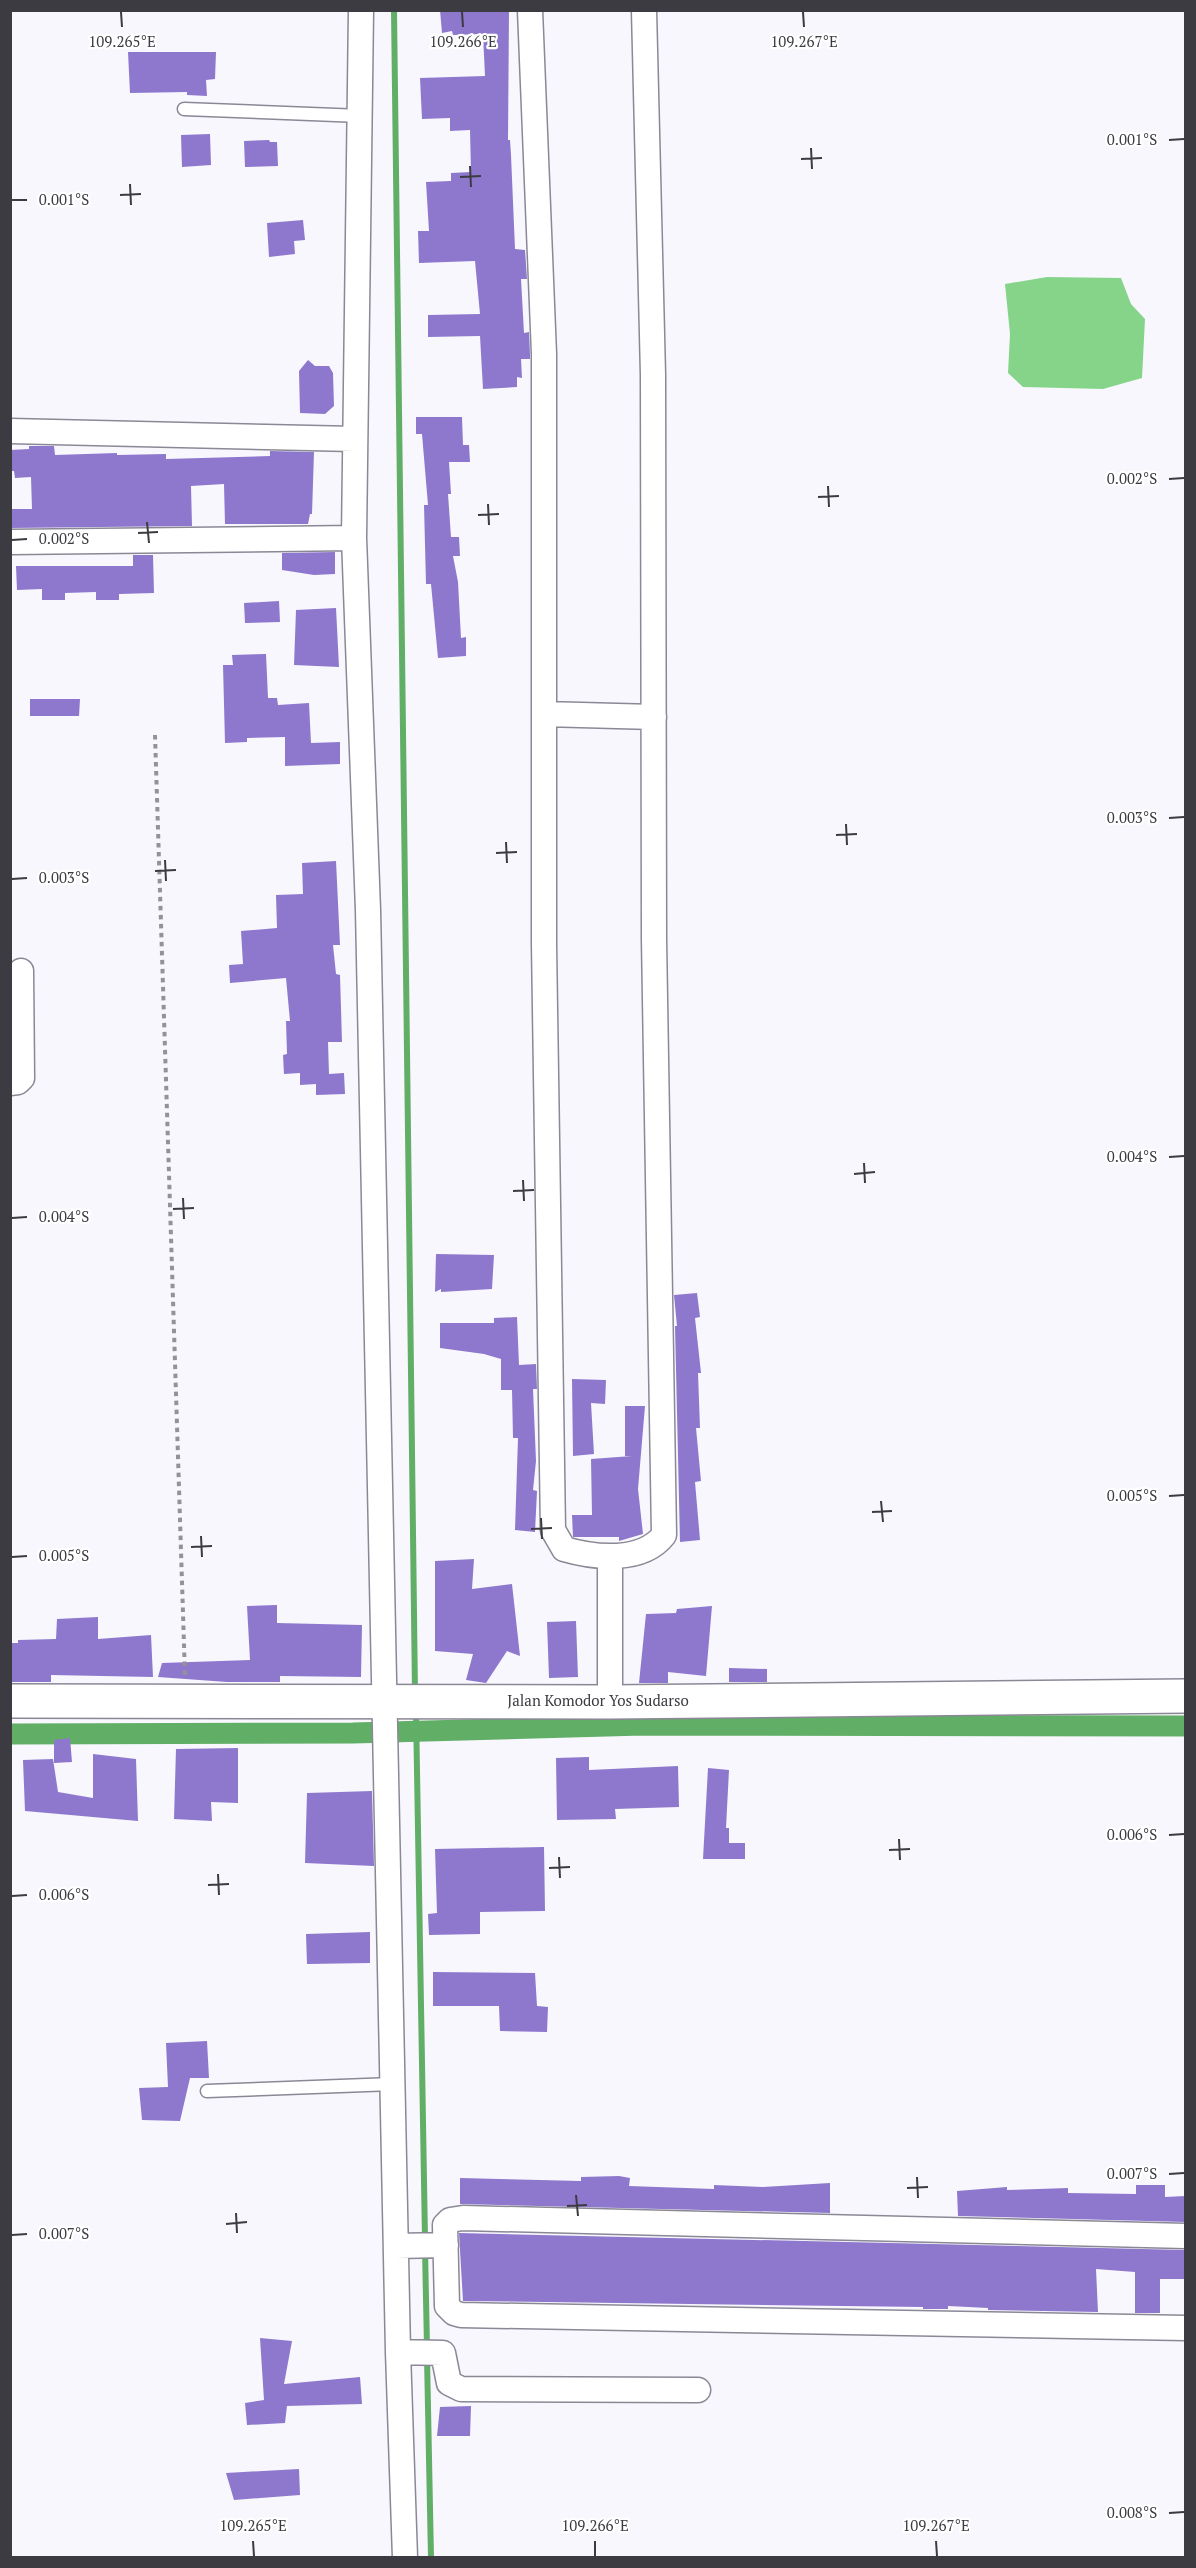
<svg xmlns="http://www.w3.org/2000/svg" width="1196" height="2568" viewBox="0 0 1196 2568" font-family="'PT Serif',serif">
<style>
.forest{fill:#86d48a}
.lines{fill:none;stroke-linecap:round;stroke-linejoin:round}
.stream{stroke:#61ae67;stroke-width:6}
.canal{stroke:#61ae67;stroke-width:21}
.building{fill:#8d78ce}
.lane-casing{stroke:#8a8895;stroke-width:15}
.street-casing{stroke:#8a8895;stroke-width:27}
.secondary-casing{stroke:#8a8895;stroke-width:36}
.path{stroke:#939298;stroke-width:4;stroke-dasharray:4.5 4.5;stroke-linecap:butt}
.lane{stroke:#fff;stroke-width:12}
.street{stroke:#fff;stroke-width:24}
.secondary{stroke:#fff;stroke-width:33}
.ticks{fill:none;stroke:#3c3b41;stroke-width:2}
.labels{text-anchor:middle;stroke-width:4.5;stroke-linejoin:round;paint-order:stroke}
.street-label{font-size:15px;fill:#3c3b41;stroke:#fff}
.ticks-label{font-size:15px;text-anchor:middle;fill:#3c3b41;stroke:#fff;stroke-width:4.5;stroke-linejoin:round;paint-order:stroke}
</style>
<rect width="100%" height="100%" fill="#f8f7fd"/>
<path class="forest" d="M1047 277 1121 278 1131 304 1145 319 1142 378 1103 389 1023 387 1008 373 1010 334 1005 284Z"/>
<g class="lines">
<path class="stream" d="M394 10 415 1693
M416 1712 425 2239
M425 2249 427 2347
M427 2357 431 2558"/>
<path class="canal" d="M10 1734 353 1733 643 1725 1186 1726"/>
</g>
<path class="building" d="M440 10H509L508 140H510L511 155 515 249 525 250 527 279H521L524 333 529 332 530 354V359H521L522 378 517 377V387L483 389 480 336 428 337V315L480 314 475 261 419 263 418 231H429L426 182 451 181V173L471 172 470 130 450 131V118L422 119 420 78 485 76 483 34 453 35 452 31 442 33Z
M128 52H216L215 79 206 80 207 96 187 95V92L130 93Z
M210 134 211 165 182 167 181 135Z
M269 140 270 142H277L278 166 245 167 244 141Z
M303 220 305 240 294 241 295 254 269 257 267 223Z
M308 360 315 366H329L333 373 334 406 325 414 300 413 299 371Z
M416 417H462L463 445H469L470 462H449L451 494H448L451 537H459L460 556H453L458 582 461 638 466 637V656L438 658 431 584H426L424 505H428L422 434H416Z
M29 446H54L55 455 117 453V455L166 454V459L270 456V451L314 452 312 514H310L308 524H225L224 484 191 486 192 526 10 528V509H32L31 477 15 478 14 471H10V450L29 449Z
M335 552V574L314 575 282 570V553Z
M133 555H153L154 593 119 594V600H96V592L65 593V600H42V589L17 590 16 566H133Z
M279 601 280 622 245 623 244 603Z
M336 608 339 667 294 665 296 610Z
M266 654 268 698H277L278 705 309 703 311 743 340 742V764L285 766V737L247 738V742L225 743 223 665H233L232 655Z
M30 699H80L79 716H30Z
M336 861 340 945H333L336 974 340 975 342 1042H328L329 1074 344 1073 345 1094 316 1095V1084L300 1085V1073L284 1074 283 1055 287 1054 286 1021H290L286 978 230 983 229 965 243 964 241 931 277 928 276 895 303 894 302 863Z
M436 1254 494 1255 492 1289 441 1292V1289L435 1292Z
M697 1293 700 1317 695 1318 701 1373H698L700 1428H696L701 1481 695 1482 700 1540 680 1542 675 1326H677L674 1295Z
M517 1317 519 1365 536 1364 537 1389H533L536 1461 533 1490 537 1491 535 1532 515 1530 518 1438H513L512 1390H501V1359L484 1354 440 1348V1323H494V1318Z
M572 1379 606 1380 605 1404 591 1403 594 1454 573 1456Z
M625 1406H645L638 1489 643 1534 619 1541V1537H573L572 1515H592L591 1459 632 1456H625Z
M474 1559 472 1589 512 1584 520 1656 507 1651 486 1683 466 1680 473 1654 435 1651V1561Z
M277 1605V1623L362 1625 361 1677 280 1676V1682H227L158 1677 162 1663 250 1660 247 1606Z
M712 1606 706 1676 668 1672V1683H639L646 1614 676 1613 677 1609Z
M98 1617V1639L151 1635 153 1677 51 1675V1682H10V1643H18V1640L56 1639 57 1619Z
M576 1621 578 1677 549 1678 547 1622Z
M729 1668 767 1669V1682H729Z
M70 1738 72 1762 54 1763V1740Z
M238 1748V1803L211 1802 212 1821 174 1819 176 1749Z
M93 1754 136 1759 138 1821 25 1811 23 1760 53 1759 58 1792 93 1798Z
M589 1757V1770L678 1766 679 1807 615 1809 616 1819 557 1820 556 1758Z
M708 1768 729 1770 726 1828H729V1843H745V1859H703Z
M372 1791 374 1866 305 1863 307 1793Z
M544 1847 545 1911 480 1912V1934L429 1935 428 1914 437 1913 435 1849Z
M370 1932V1963L307 1964 306 1934Z
M433 1972 535 1973 537 2006 548 2007 547 2032 500 2031 499 2006H433Z
M207 2041 209 2078H190L180 2121 142 2120 139 2088 168 2087 166 2043Z
M619 2176 630 2178 629 2186 714 2189V2185L763 2187 830 2183V2213L460 2204V2178L581 2181V2177Z
M1136 2185H1165V2197L1185 2196V2222L958 2216 957 2191 1007 2187V2190L1068 2188V2193L1136 2194Z
M459 2233 1185 2250V2279H1160V2313H1135V2272L1096 2269 1098 2312 988 2310V2308L948 2306V2309H923V2307L463 2301Z
M260 2338 292 2341 284 2384 360 2377 362 2404 287 2406 285 2423 247 2425 245 2403 264 2400Z
M471 2406 470 2436H437L440 2407Z
M299 2469 300 2495 234 2500 226 2473Z"/>
<g class="lines">
<g class="lane-casing">
<path id="lane" d="M184 109 361 116
M207 2091 393 2084"/>
</g>
<g class="street-casing">
<path id="street" d="M361 10 354 538 368 910 398 2352 405 2558
M530 10 544 354V944L553 1530 564 1549C595 1558 642 1563 664 1535L654 939 653 375 644 10
M10 431 354 439
M10 542 354 538
M544 714 654 717
M10 1083 18 1082 22 1078 21 971
M610 1557V1702
M1186 2236 463 2218 450 2220 445 2225 447 2306 454 2313 461 2315 1186 2328
M396 2246 446 2245
M398 2352 443 2353 449 2383 461 2389 698 2390"/>
</g>
<g class="secondary-casing">
<path id="secondary" d="M10 1701 610 1702 1186 1696"/>
</g>
<path class="path" d="M155 735 185 1676"/>
<use href="#lane" class="lane"/>
<use href="#street" class="street"/>
<use href="#secondary" class="secondary"/>
</g>
<path class="ticks" d="M121 12 122 27M462 12 463 27M803 12 804 27M1169 140 1184 139M811 148 812 169M801 159 822 158M470 166 471 187M460 177 481 176M130 184 131 205M120 195 141 194M12 200H27M1169 479 1184 478M828 486 829 507M818 497 839 496M488 504 489 525M478 515 499 514M147 522 149 543M138 533 158 532M12 540 27 539M1169 818 1184 817M846 824 847 845M836 835 857 834M506 842 507 863M496 853 517 852M165 860 166 881M155 871 176 870M12 879 27 878M1169 1157 1184 1156M864 1163 865 1183M854 1174 875 1172M523 1180 524 1201M513 1191 534 1190M183 1198 184 1219M173 1209 194 1208M12 1218 27 1217M1169 1496 1184 1495M881 1501 883 1522M872 1512 892 1511M541 1518 542 1539M531 1529 552 1528M201 1536 202 1557M191 1547 212 1546M12 1557 27 1556M1169 1835 1184 1834M899 1839 900 1860M889 1850 910 1849M559 1857 560 1878M549 1868 570 1867M218 1874 219 1895M208 1885 229 1884M12 1896 27 1895M1169 2174 1184 2173M917 2177 918 2198M907 2188 928 2187M576 2195 578 2216M567 2206 587 2205M236 2213 237 2233M226 2224 247 2222M12 2235 27 2234M1169 2513 1184 2512M253 2541 254 2556M595 2541V2556M936 2541 937 2556"/>
<g class="labels">
<g class="street-label">
<text x="598" y="1706">Jalan Komodor Yos Sudarso</text>
</g>
</g>
<g class="ticks-label">
<text x="122" y="47">109.265°E</text>
<text x="463" y="47">109.266°E</text>
<text x="804" y="47">109.267°E</text>
<text x="1132" y="145">0.001°S</text>
<text x="64" y="205">0.001°S</text>
<text x="1132" y="484">0.002°S</text>
<text x="64" y="544">0.002°S</text>
<text x="1132" y="823">0.003°S</text>
<text x="64" y="883">0.003°S</text>
<text x="1132" y="1162">0.004°S</text>
<text x="64" y="1222">0.004°S</text>
<text x="1132" y="1501">0.005°S</text>
<text x="64" y="1561">0.005°S</text>
<text x="1132" y="1840">0.006°S</text>
<text x="64" y="1900">0.006°S</text>
<text x="1132" y="2179">0.007°S</text>
<text x="64" y="2239">0.007°S</text>
<text x="1132" y="2518">0.008°S</text>
<text x="253" y="2531">109.265°E</text>
<text x="595" y="2531">109.266°E</text>
<text x="936" y="2531">109.267°E</text>
</g>
<rect width="1196" height="2568" fill="none" stroke="#3c3b41" stroke-width="24"/>
</svg>
